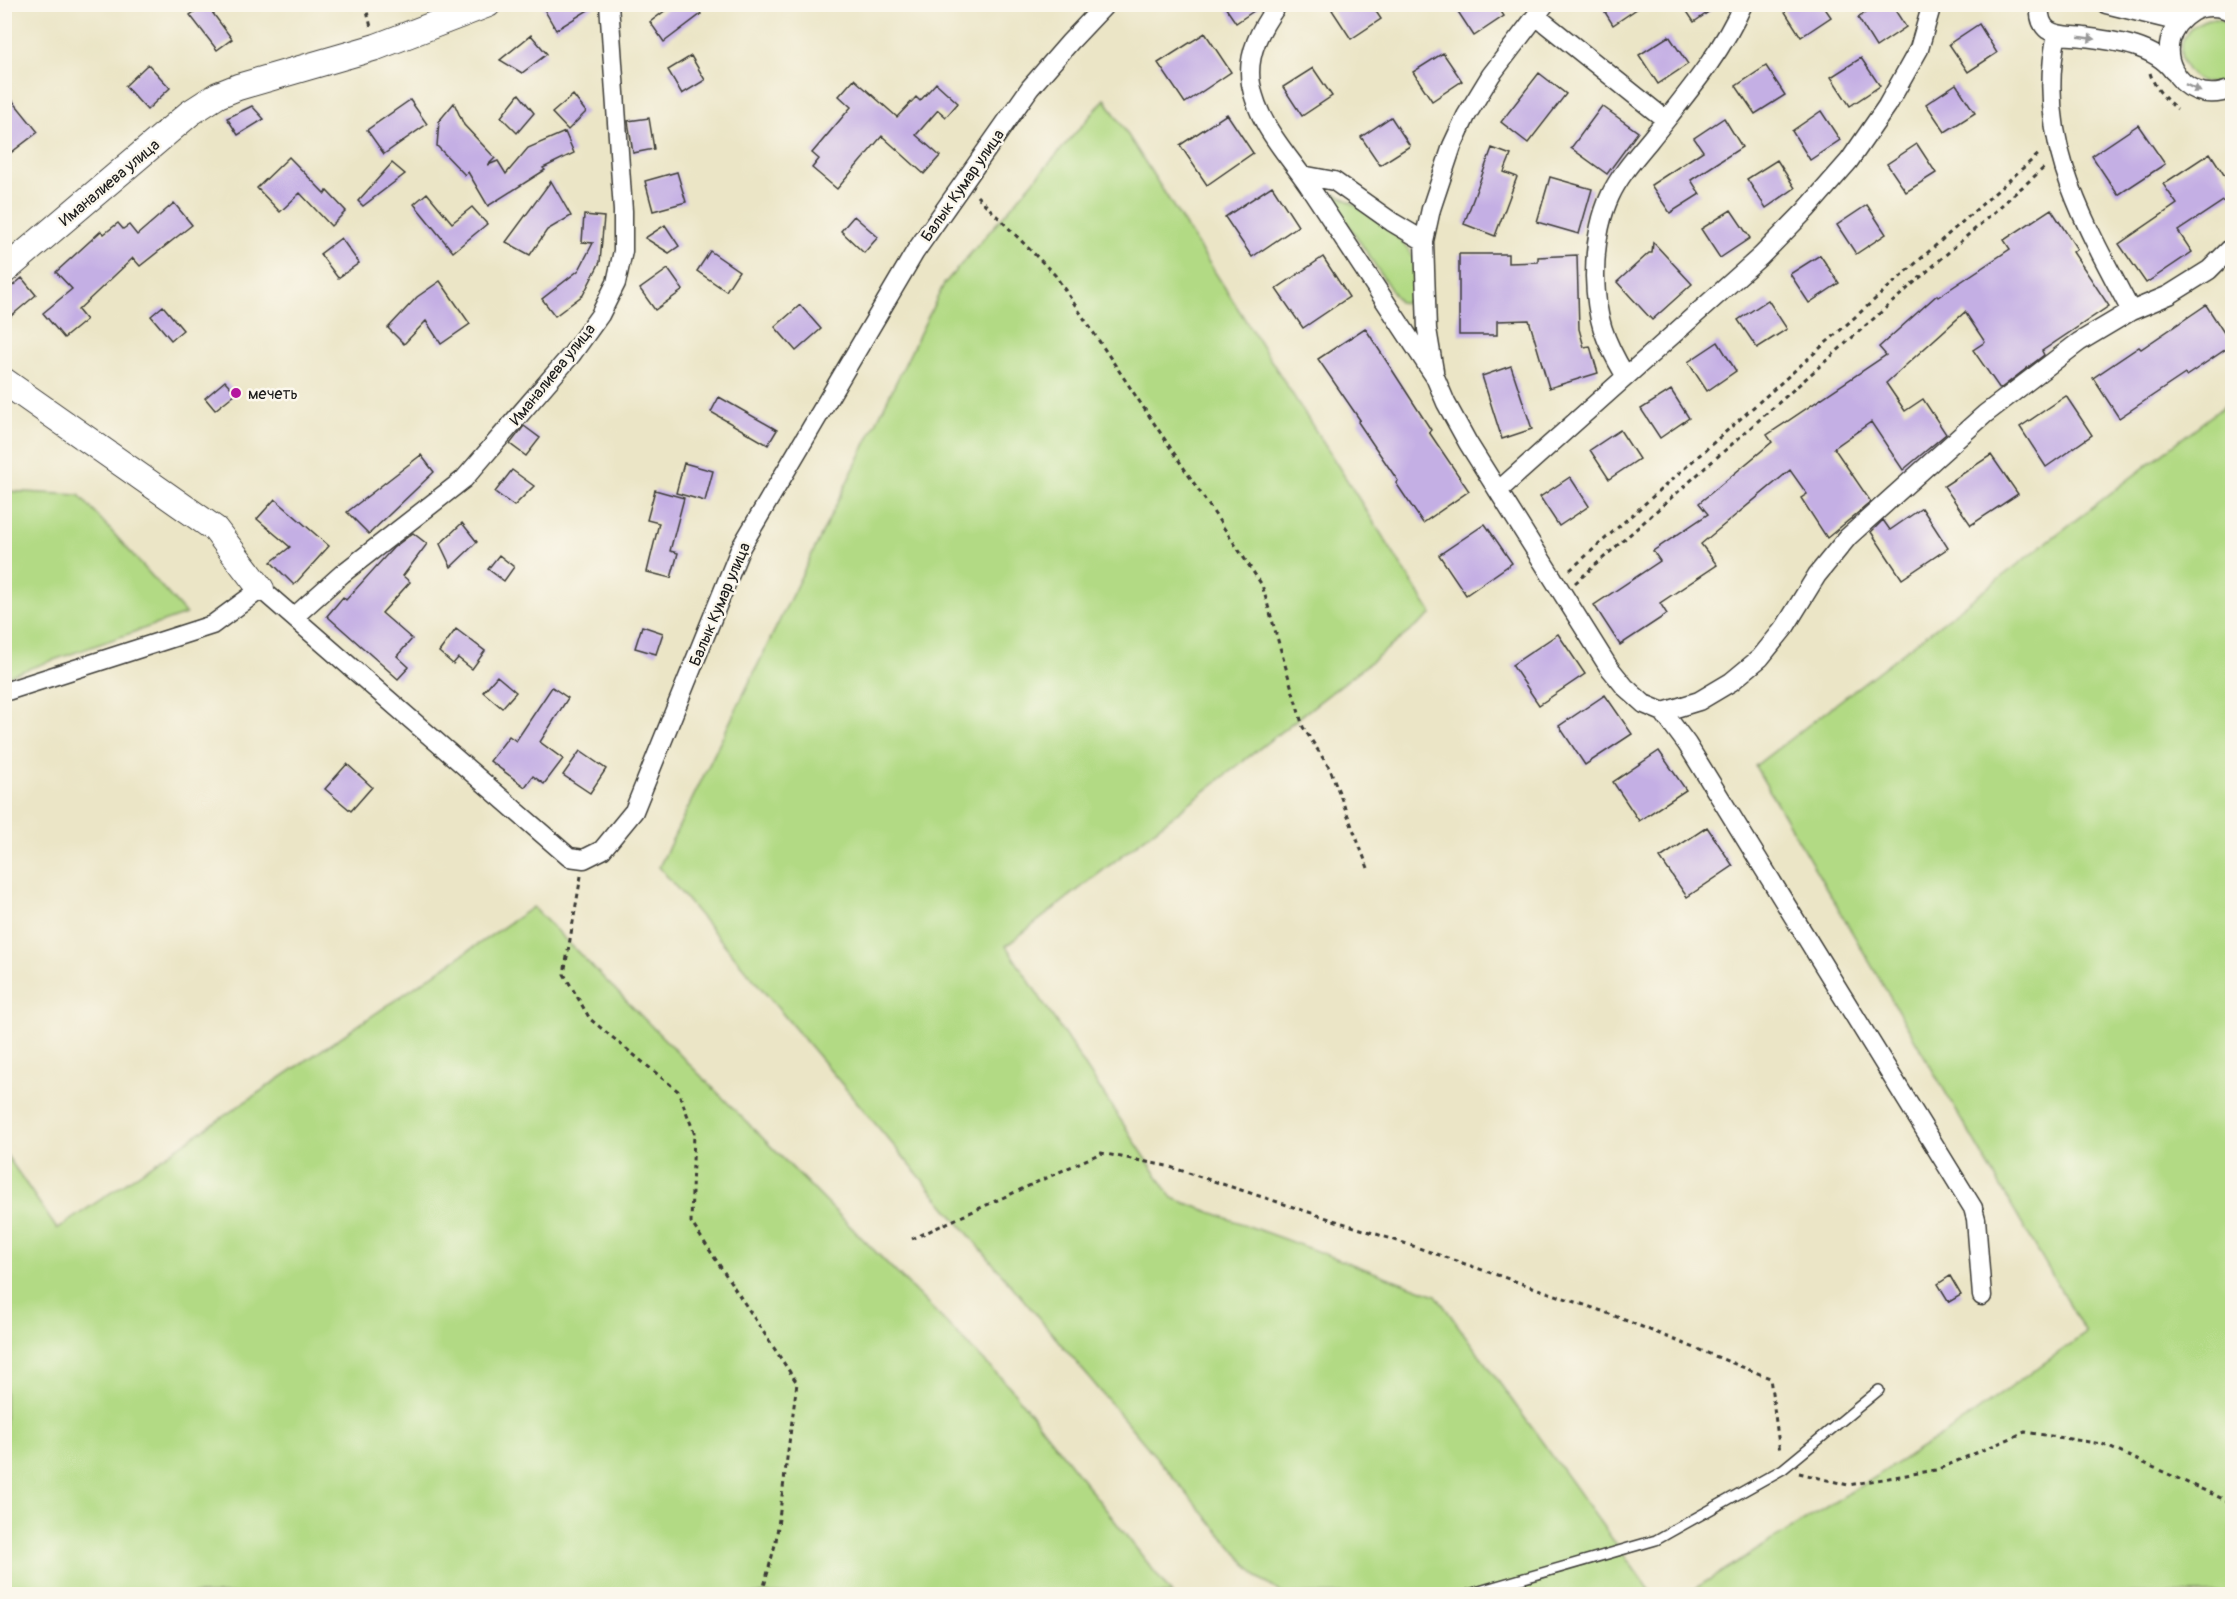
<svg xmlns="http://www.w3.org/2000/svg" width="2237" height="1599" viewBox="0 0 2237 1599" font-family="Pangolin,sans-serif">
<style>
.green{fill:#b2da84;stroke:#677b50;stroke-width:1.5}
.building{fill:#c4afe4}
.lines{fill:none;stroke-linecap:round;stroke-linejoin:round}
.lane-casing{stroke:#3b3a36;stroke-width:12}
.street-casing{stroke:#3b3a36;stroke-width:21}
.secondary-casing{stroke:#3b3a36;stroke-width:28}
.path{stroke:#3b3a36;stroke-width:3;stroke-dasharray:4.5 4.5;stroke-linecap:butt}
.lane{stroke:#fff;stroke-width:9}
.street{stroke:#fff;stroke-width:18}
.secondary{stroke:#fff;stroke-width:26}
.oneway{fill:#999}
.poi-dot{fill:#b5179e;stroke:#fbf7ec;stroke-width:2}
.labels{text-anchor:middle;stroke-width:5;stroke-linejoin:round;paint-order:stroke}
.street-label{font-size:16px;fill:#1c1c1c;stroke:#fbf7ec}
.poi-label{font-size:16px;fill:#1c1c1c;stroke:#fbf7ec;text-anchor:start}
</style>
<rect width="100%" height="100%" fill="#fbf7ec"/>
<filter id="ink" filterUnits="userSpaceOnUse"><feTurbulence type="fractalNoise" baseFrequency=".0167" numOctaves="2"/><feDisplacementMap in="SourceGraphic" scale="12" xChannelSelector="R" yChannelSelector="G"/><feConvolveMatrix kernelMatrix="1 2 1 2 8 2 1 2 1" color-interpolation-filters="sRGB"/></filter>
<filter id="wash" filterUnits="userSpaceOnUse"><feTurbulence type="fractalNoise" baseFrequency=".008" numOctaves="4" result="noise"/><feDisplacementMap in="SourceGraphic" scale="24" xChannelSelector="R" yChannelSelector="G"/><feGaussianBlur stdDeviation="1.35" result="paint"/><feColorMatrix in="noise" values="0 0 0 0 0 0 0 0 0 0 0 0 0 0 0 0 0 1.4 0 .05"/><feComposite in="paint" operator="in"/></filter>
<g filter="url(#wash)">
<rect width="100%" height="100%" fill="#ebe5c6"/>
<path class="green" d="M2208 19H2218L2232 26V76C2192 105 2153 38 2208 19Z
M1105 99 1432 614 1006 946 1172 1198 1436 1295 1652 1594H1283L1257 1577 659 867 944 284Z
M1336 194C1354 203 1400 235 1410 252 1416 261 1418 273 1416 283 1414 292 1414 298 1406 303L1399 302 1332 199 1333 195Z
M2232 400V1594H1686L1952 1429 2086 1333 1755 766Z
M5 491 79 495 186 614 5 677Z
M533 907 1010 1387 1172 1594H5V1153L57 1229Z"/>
<g id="blocks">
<path class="building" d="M206 4 232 39 217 50 190 15Z
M541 4H598L556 30Z
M674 4H694L701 14 664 42 650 22Z
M1223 4H1264L1236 23Z
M1341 4H1371L1381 19 1351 39 1332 10Z
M1453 4H1496L1504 16 1474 36Z
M1600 4H1644L1613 25Z
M1682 4H1720L1694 22Z
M1780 4H1822L1831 17 1801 37Z
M1878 4H1891L1906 27 1876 47 1858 18Z
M1979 24 1997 53 1968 72 1949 44Z
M1205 33 1231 72 1185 103 1158 63Z
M531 35 547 54 522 73 500 60Z
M1669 36 1688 64 1658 84 1639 55Z
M1443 53 1462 81 1432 101 1413 72Z
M691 56 705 80 682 94 668 70Z
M1861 58 1880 86 1850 106 1831 77Z
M148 64 170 88 147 110 125 86Z
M1766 66 1785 95 1755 114 1736 86Z
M1313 68 1332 96 1302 116 1283 87Z
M1539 73 1566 94 1528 143 1501 122Z
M854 79 897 117 916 97 920 101 936 83 958 103 946 117 938 110 916 135 940 156 924 174 882 136 837 189 812 168 819 159 812 153 851 107 839 96Z
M1956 84 1975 113 1945 132 1926 104Z
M4 90 38 132 4 158Z
M519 94 534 113 517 133 501 117Z
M573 95 586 112 568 130 552 113Z
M410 100 427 124 384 154 367 130Z
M454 103 464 125 495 158 488 165 498 161 506 174 528 148 565 132 574 153 543 168 545 170 488 206 468 172 465 175 437 146 439 121Z
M252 106 264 119 238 135 227 118Z
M1602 106 1638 132 1607 174 1571 148Z
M1821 111 1840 140 1810 160 1792 131Z
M1227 114 1253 153 1207 185 1180 145Z
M1391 117 1410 146 1380 165 1361 137Z
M649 118 654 149 633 153 628 121Z
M1724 118 1742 147 1691 180 1700 194 1670 213 1651 185 1703 151 1694 138Z
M2138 125 2165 164 2118 195 2092 156Z
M1917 144 1936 173 1906 192 1887 164Z
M1492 148 1511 155 1504 172 1517 177 1495 236 1464 224Z
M2210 153 2232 187V195L2178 231 2192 252 2146 283 2119 244 2177 204 2163 184Z
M289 157 325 194 327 191 346 211 331 226 300 193 280 212 257 188Z
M1777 160 1795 188 1766 208 1747 179Z
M392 163 405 174 363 206 358 201Z
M677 172 686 202 653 211 645 181Z
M1550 177 1592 189 1579 234 1537 222Z
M551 181 571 216 547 230 530 255 506 242Z
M1272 186 1298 226 1252 257 1225 217Z
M427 193 452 223 472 207 487 224 453 252 414 204Z
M174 203 192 225 140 266 133 258 78 310 86 320 64 338 43 313 72 289 56 272 101 231 104 234 118 223 123 229 129 225 137 235Z
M1867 205 1886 234 1856 254 1837 225Z
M2051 209 2077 249 2073 252 2109 306 2042 351 2044 355 2000 389 1973 350 1985 342 1965 312 1886 383 1905 411 1923 399 1946 434 1903 470 1871 422 1834 448 1871 502 1827 538 1801 498 1807 494 1790 470 1701 544 1717 565 1660 603 1667 614 1620 645 1594 605 1660 561 1653 551 1708 514 1699 503 1772 442 1767 435 1886 355 1879 347 1937 295 1938 297 2010 249 2004 240Z
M1731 210 1750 238 1720 258 1701 229Z
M584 215 604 217 600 262 583 295 555 316 542 299 579 270 593 243 582 242Z
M854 216 878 237 864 253 841 231Z
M665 225 679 246 669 253 645 238Z
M341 238 359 263 338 278 320 254Z
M1653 242 1692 284 1652 320 1617 282 1649 253H1652Z
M710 251 739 271 726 291 697 271Z
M1459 254H1508V263L1538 262V257L1577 255 1579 329 1584 347 1590 346 1598 373 1549 388 1529 320 1497 321V335H1459Z
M1820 255 1839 283 1809 303 1790 274Z
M1323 257 1349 297 1303 328 1276 289Z
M668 269 683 290 655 310 640 289Z
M22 278 36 295 4 322V293Z
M440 281 470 324 441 344 426 321 404 344 388 328 417 297Z
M1768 300 1787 329 1757 348 1738 320Z
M800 305 821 329 796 351 775 327Z
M2206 305 2232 345 2186 376 2185 374 2119 418 2093 378 2139 347 2141 349Z
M163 306 183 330 171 340 151 316Z
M1365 328 1431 430 1429 432 1469 491 1423 523 1396 483 1398 481 1358 422 1360 420 1318 359Z
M1718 342 1736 371 1707 391 1688 362Z
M1511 366 1532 429 1502 439 1482 376Z
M225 381 236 393 215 410 205 398Z
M1671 390 1689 418 1660 438 1641 409Z
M2066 396 2092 435 2046 467 2020 427Z
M719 397 777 430 768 445 711 412Z
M524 426 540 438 526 456 510 444Z
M1620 430 1639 459 1609 479 1590 450Z
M421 455 434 472 369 534 347 512Z
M1991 455 2018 494 1971 525 1944 486Z
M684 463 713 471 705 501 676 493Z
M512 470 534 486 514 506 495 492Z
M1570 477 1589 506 1559 526 1540 497Z
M655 490 684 498 670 551 678 553 671 578 647 572 659 523 647 520Z
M275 499 329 546 294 585 271 562 290 547 257 519Z
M1922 508 1948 548 1902 579 1871 532 1883 520 1890 530Z
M462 523 477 542 451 567 440 544Z
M1485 524 1512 563 1466 595 1439 555Z
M413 533 427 544 403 576 410 582 382 613 412 639 397 656 409 667 398 679 327 616 343 597 346 600 393 548Z
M499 555 514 567 504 581 488 569Z
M642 626 663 633 656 654 635 648Z
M456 629 485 651 472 669 458 658 453 664 439 652Z
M1558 634 1585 674 1539 705 1512 665Z
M497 676 516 692 502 708 483 692Z
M552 687 568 698 540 742 563 759 544 784 533 776 525 787 490 761 509 736 516 741Z
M1605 695 1632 734 1585 765 1559 726Z
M580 751 606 769 590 793 563 775Z
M1659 751 1686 790 1639 821 1613 782Z
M347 764 372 787 351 811 325 789Z
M1707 827 1733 866 1687 897 1660 858Z
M1950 1276 1961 1295 1949 1302 1938 1284Z"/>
</g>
</g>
<g filter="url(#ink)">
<use href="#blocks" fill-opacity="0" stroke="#3b3a36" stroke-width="1.5"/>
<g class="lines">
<g class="lane-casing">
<path id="lane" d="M1469 1594 1656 1540 1783 1469 1879 1390"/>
</g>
<g class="street-casing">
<path id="street" d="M1278 4C1261 28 1246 54 1251 84 1258 125 1287 153 1309 186 1351 250 1393 314 1435 377L1446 403 1468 443 1608 666 1625 687 1644 704 1663 712 1687 744 1973 1208 1976 1219 1982 1296
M2040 4C2039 14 2040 24 2048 30 2058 37 2072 35 2084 37 2114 41 2154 45 2173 71
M2106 4 2180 22
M2232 12C2220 6 2204 5 2192 12 2143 42 2179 111 2232 89
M1536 16 1666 120
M2057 34C2034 139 2084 222 2131 311
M1302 175 1334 181 1392 222 1424 241
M1434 371 1427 329 1424 241 1431 209 1452 146 1466 116 1491 75 1545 4
M1625 375C1604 340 1596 318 1595 276 1595 248 1598 222 1610 196 1619 176 1636 157 1650 140 1683 98 1721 55 1743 4
M1498 491 1761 256 1806 210 1849 161 1887 106 1919 49 1932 4
M294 617 342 574 464 479 572 354 600 315 616 283 623 251V211L609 4
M4 692 212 625 261 589 569 857 584 859 602 850 634 811 741 547 915 252 1030 88 1070 42 1106 4
M1663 712 1699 701 1731 682 1760 658 1785 627 1817 575 1848 537 1985 414 2079 342 2131 311 2169 295 2209 270 2232 247"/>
</g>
<g class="secondary-casing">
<path id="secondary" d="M4 271 190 113 218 95 238 87 376 47 488 4
M4 381 215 529 261 589"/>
</g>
<path class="path" d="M365 4 371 27
M2150 73C2155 89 2165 99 2177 109
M977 196 1055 275 1262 585 1303 727 1330 769 1368 868
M1570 570 2041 152
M1575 583 2046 166
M581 876 564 974 590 1019 678 1091 694 1132 691 1222 797 1383 776 1541 762 1594
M912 1239 1101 1153 1167 1166 1407 1244 1602 1311 1770 1378 1780 1452
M1799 1473 1848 1485 1936 1470 2025 1432 2102 1444 2232 1503"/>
<use href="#lane" class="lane"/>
<use href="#street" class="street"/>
<use href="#secondary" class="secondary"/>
</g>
<defs><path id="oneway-solid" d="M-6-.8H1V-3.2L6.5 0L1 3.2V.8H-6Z" transform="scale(1.5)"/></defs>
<g class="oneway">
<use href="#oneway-solid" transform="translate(2087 38) rotate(8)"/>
<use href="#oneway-solid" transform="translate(2193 88) rotate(26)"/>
</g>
</g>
<circle class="poi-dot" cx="236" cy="393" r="6"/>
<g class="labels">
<g class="street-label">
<text transform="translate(109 182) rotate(-40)" y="6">Иманалиева улица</text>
<text transform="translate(962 185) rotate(-55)" y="6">Балык Кумар улица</text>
<text transform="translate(552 374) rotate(-51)" y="6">Иманалиева улица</text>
<text transform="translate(719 604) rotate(-67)" y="6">Балык Кумар улица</text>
</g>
<g class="poi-label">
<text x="248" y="399">мечеть</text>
</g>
</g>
<rect width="2237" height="1599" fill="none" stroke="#fbf7ec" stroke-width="24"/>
</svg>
